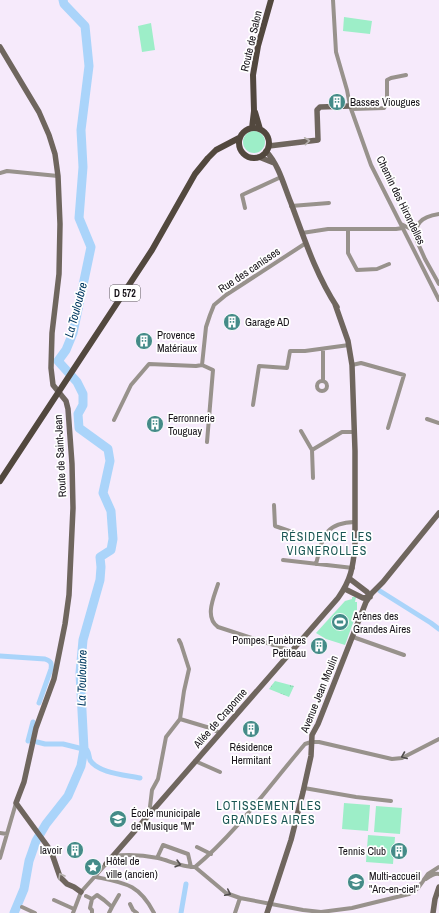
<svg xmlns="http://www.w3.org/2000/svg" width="439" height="913" viewBox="0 0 439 913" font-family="'Archivo Narrow',sans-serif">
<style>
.grass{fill:#9deec8}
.park{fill:url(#park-tufts)}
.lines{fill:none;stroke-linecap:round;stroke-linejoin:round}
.canal{stroke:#aad4fa;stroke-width:5}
.river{stroke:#aad4fa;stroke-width:9}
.street{stroke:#98928c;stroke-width:4}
.secondary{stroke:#6f665e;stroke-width:5.5}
.primary{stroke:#52483e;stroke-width:6}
.oneway{stroke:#b7b2ae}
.oneway2{stroke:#504c4c}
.labels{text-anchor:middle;stroke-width:3.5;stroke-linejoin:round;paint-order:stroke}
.shield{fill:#fff;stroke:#5c595d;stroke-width:1}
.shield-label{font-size:10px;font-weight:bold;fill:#161218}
.street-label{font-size:11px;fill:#161218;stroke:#fff}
.poi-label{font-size:11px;fill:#161218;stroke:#fff;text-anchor:start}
.water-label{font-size:12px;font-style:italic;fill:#003961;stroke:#fff}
.neighbourhood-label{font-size:12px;letter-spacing:1px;fill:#195553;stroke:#fff}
</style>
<defs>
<pattern id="park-tufts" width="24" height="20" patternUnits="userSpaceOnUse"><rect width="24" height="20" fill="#9deec8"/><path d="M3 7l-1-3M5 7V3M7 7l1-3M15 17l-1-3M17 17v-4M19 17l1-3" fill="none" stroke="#86cbab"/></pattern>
</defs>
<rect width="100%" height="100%" fill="#f6eafb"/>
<path class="grass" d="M344 17 372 21 370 34 343 31Z
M151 23 155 50 142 52 138 26Z
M243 142a11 11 0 1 1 22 0a11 11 0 1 1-22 0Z
M352 597H356L355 602H357V612L345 645 326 639 316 633 345 601 352 599Z
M344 803 370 805 368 831 342 829Z
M376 806 402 808 400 834 374 832Z
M368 835 395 837 393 864 366 862Z"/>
<path class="park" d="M275 681 294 686 289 697 269 689Z"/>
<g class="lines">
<path class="canal" d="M380 591 431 623 439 629
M0 656 45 659C51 661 52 663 51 669L39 703
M28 741 33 722
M37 742 45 744H63L87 750C89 753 89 757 90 760 97 773 127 775 140 778
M181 913 186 884"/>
<path class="river" d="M14 913 24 889 29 861 36 841 46 824 68 796 81 766 84 749 80 673 83 640 100 580 101 567 100 557 111 550 113 539 111 511 103 493 110 461 108 449 79 428 78 414 83 405V394L77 382 58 361 66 350 73 333 91 247 79 218 83 167 81 130 89 66 85 26 64 4 63 0"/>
<path class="street" d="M333 0 336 52 347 90 350 106 371 165 439 300
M352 109 384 108 387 102V80L391 78 406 75
M0 173 7 171 58 176
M291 206 329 203
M245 208 242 195 281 177
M401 224 415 231C417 228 417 225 420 222 424 217 433 215 439 214
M348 229V253L357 270 377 269 389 264
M412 230 425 259 439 284
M302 233 328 229H396L403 228
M323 349V381
M202 365 206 327 210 315 214 305 226 295 306 243
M202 365 213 370 207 442
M352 365 361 363 404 375 388 428
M317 386a5 5 0 1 1 10 0a5 5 0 1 1-10 0Z
M253 405 259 366 287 368 290 351H305L349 345
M427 419 439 423
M114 420 131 385 149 364 196 366 202 365
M301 431 312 450
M313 478 312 450 342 432H355
M274 505 275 526 298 534 323 536
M283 560 353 568
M316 564C323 538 323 523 355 522
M218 584C214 597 204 617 218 627L292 651
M353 637 404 655
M179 640 181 644 189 669 184 691 180 719 210 728 220 733
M195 761 220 772
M304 788 356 797 391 801
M149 815 152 790 158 779 166 737 180 719
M0 833 7 834
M197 847 211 854
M113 856C128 854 143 855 158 858 170 861 182 867 195 867
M0 858 16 803
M157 858 163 845 188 854 191 867
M195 867C237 832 269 786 305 744L311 742H319L392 759 402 758 439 739
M195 867 226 893 240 898 303 910 321 912 352 908 409 894 418 888 428 874 439 867
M96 877C125 883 139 884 154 913
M426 879C430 876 434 873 439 874
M86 896 92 899 90 908 92 910V913
M92 899 97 895 104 900 112 907 109 913
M54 900 74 909
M130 904 133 910 137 913
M22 907 35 913
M112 907 119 895
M73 913 81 892 106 864
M235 913 240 898"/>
<path class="secondary" d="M0 47 39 112 49 135 55 154 58 176 60 224 59 274 52 333 51 368 53 385 66 401 68 409 72 464 73 508 69 595 65 624 54 679 36 728 24 782 16 803 51 851 60 877 67 884 74 887 81 892
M269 146 318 140 317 110 320 107 350 106
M266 151C279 165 284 186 291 203 304 238 316 275 337 307
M259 157 274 163
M350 579 367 592 370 597
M345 589 363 598 370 597
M106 864 338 598C351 580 353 567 355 546V451L352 365 348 341 335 304
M267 913 291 840 303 792 311 756 312 735 318 724 366 602 372 593 383 582 439 513
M433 913 435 899 439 887"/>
<path class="primary" d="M255 112 260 129
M252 128 254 111 253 75 258 46 271 0
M239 143a15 15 0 1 1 30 0a15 15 0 1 1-30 0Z
M0 481 152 250 195 174 208 158 216 150 239 138"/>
</g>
<defs><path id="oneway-chevron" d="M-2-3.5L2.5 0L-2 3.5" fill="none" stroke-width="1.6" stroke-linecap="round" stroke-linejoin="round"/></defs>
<g class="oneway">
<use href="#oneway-chevron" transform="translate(307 141) rotate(-6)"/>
<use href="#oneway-chevron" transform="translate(61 876) rotate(-120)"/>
</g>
<g class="oneway2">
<use href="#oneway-chevron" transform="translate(404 756) rotate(158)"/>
<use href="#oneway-chevron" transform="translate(178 864) rotate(16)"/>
<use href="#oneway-chevron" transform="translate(228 893) rotate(26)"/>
</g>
<defs>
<g id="building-disc" transform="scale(0.9)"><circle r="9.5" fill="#448b88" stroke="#fff"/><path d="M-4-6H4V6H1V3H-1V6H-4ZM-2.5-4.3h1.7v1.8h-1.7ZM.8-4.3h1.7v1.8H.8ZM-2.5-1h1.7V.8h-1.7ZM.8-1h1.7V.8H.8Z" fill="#fff"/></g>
<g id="stadium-disc" transform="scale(0.9)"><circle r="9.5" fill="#448b88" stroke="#fff"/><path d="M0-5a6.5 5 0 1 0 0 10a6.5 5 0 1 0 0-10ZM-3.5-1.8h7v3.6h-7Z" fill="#fff"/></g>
<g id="school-disc" transform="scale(0.9)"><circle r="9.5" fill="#448b88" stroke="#fff"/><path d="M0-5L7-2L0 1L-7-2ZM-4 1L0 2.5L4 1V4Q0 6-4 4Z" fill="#fff"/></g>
<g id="sight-disc" transform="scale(0.9)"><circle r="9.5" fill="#448b88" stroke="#fff"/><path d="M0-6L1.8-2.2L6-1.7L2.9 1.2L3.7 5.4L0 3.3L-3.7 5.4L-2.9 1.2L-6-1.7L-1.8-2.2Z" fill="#fff"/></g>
</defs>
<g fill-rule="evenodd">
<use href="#building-disc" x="337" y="102"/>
<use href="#building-disc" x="232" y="322"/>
<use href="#building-disc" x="144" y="341"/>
<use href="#building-disc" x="155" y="424"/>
<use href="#stadium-disc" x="340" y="622"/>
<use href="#building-disc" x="319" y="646"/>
<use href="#building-disc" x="251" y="729"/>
<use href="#school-disc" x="118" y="819"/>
<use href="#building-disc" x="75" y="850"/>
<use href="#building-disc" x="399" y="851"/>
<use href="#sight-disc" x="93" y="867"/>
<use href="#school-disc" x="356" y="882"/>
</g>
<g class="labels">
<rect class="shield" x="110" y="285" width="30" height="16" rx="3"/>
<g class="shield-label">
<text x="125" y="297">D 572</text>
</g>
<g class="street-label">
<text transform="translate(251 41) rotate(-77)" y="4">Route de Salon</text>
<text transform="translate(401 200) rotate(64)" y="4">Chemin des Hirondelles</text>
<text transform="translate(249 270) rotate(-34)" y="4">Rue des canisses</text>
<text transform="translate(60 456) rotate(-93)" y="4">Route de Saint-Jean</text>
<text transform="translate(319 694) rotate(-68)" y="4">Avenue Jean Moulin</text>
<text transform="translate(220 718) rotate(-49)" y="4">Allée de Craponne</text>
</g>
<g class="poi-label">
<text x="350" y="106">Basses Viougues</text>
<text x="245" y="326">Garage AD</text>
<text x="157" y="339">Provence<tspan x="157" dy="13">Matériaux</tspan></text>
<text x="168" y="422">Ferronnerie<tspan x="168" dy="13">Touguay</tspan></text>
<text x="353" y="620">Arènes des<tspan x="353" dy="13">Grandes Aires</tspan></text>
<text x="306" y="644" text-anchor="end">Pompes Funèbres<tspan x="306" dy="13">Petiteau</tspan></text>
<text x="251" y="751" text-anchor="middle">Résidence<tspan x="251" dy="13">Hermitant</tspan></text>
<text x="131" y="817">École municipale<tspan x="131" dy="13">de Musique "M"</tspan></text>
<text x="62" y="854" text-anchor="end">lavoir</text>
<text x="386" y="855" text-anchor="end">Tennis Club</text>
<text x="106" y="865">Hôtel de<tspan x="106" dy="13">ville (ancien)</tspan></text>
<text x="369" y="880">Multi-accueil<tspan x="369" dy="13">"Arc-en-ciel"</tspan></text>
</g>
<g class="water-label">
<text transform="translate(76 310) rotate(-75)" y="4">La Touloubre</text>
<text transform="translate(82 678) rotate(-89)" y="4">La Touloubre</text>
</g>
<g class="neighbourhood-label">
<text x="327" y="541">RÉSIDENCE LES<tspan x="327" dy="14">VIGNEROLLES</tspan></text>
<text x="269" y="810">LOTISSEMENT LES<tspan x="269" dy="14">GRANDES AIRES</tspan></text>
</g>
</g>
</svg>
